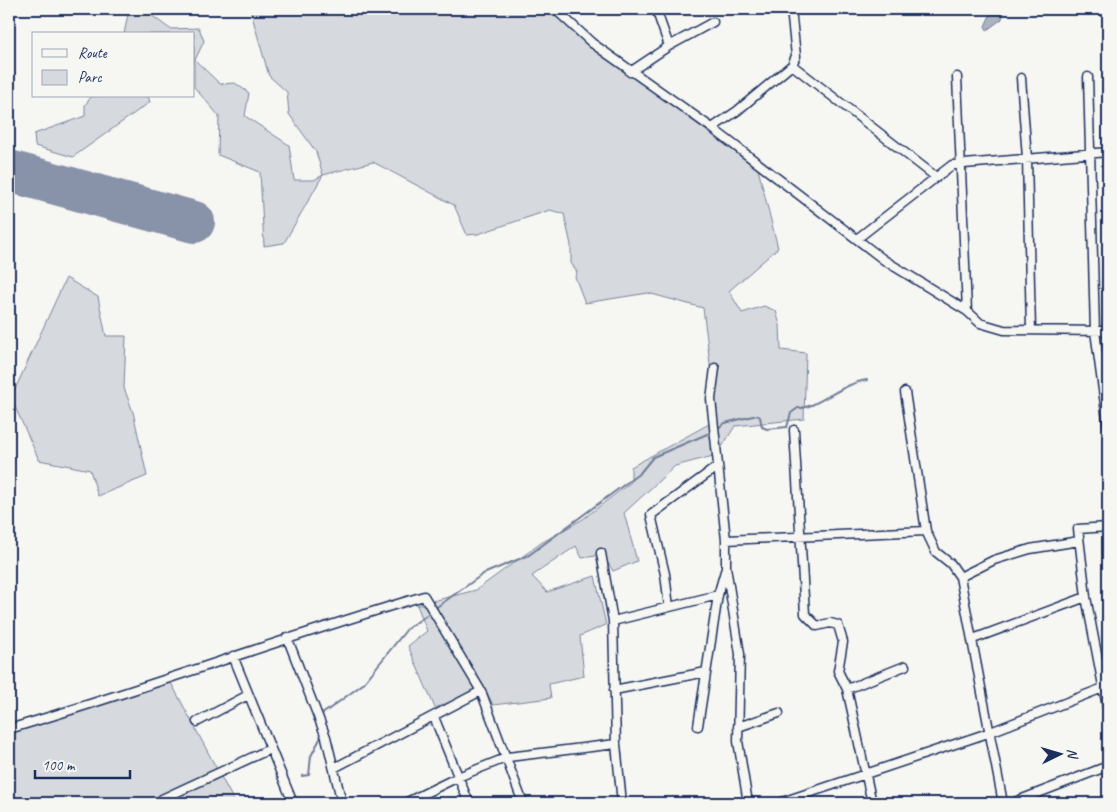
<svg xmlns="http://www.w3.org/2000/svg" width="1117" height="812" viewBox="0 0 1117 812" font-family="Caveat,sans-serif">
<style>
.green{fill:#d6d9dd;stroke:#78849e}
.water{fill:#abb2c0;stroke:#717e99}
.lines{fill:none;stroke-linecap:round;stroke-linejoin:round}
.stream{stroke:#717e99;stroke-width:2}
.runway{stroke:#8892a8;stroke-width:42}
.street-casing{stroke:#1b2f5e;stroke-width:11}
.street{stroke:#f6f6f2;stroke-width:8}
</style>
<rect width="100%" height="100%" fill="#f6f6f2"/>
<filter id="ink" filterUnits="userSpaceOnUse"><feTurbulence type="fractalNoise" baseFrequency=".02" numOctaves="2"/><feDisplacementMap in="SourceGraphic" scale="10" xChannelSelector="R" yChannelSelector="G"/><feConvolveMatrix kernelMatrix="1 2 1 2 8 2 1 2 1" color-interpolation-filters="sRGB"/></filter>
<g filter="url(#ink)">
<path class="green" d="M129 9H143L170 29 199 28 204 41 195 60 220 84 235 83 249 93 245 116 289 145 294 180H314L323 175 316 152 289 114 287 92 269 76 250 9H555L592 46 758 169 778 248 729 291 742 313 764 306 776 311 780 325 781 350 806 353 804 419 735 426 717 455 675 466 624 513 637 561 613 571 603 555 582 558 576 546 532 576 547 592 595 576 606 625 580 636 584 676 549 684 551 698 493 705 485 689 435 708 408 646 427 631 417 605 476 590 541 543 583 519 631 482V467L709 424 710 406 714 395 703 308 648 293 585 303 575 277 577 272 571 263V245L564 214 550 210 478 234 467 235 454 205 373 162 323 175 284 243 264 246 260 172 218 155 219 116 194 87V34H124Z
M92 96H148L150 102 73 157 35 146 34 134 85 116V105Z
M66 278 98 297 106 336H126L124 388 133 412 147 476 98 496 90 470 39 460 11 398Z
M168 677 235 803H9V725Z"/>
<path class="water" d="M990 9H1004L1002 19 987 30 985 26 991 13Z"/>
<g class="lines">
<path class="stream" d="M718 428 725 423 757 415 760 417 762 427 767 429 787 427 791 413 798 408C816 409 842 383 867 380
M434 609 483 574 529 555 640 473 653 457 712 432
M321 715 363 684 407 629 431 612
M302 776 309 775 311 756 322 735"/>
<path class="runway" d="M9 171 194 222"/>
<g class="street-casing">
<path id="street" d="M555 9 592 43 712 128 884 260 967 311 980 323 1004 330 1108 331
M656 9 669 46
M792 65 936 177
M630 72 669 46 713 22
M957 77 967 311
M1088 77 1095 331 1108 427
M1021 78 1027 158 1031 330
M712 128 737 111 792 65 796 56 791 9
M858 238 952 165 1108 152
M715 368 711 399 726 540V567L740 654 738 741 748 803
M905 392 926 531 936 552 951 564 960 577 1003 803
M794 430 805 614 817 626 830 623 838 625 843 642 838 671 847 689 872 803
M1108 527 1078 529 1086 597 1108 712
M726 540 926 531
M601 553 613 621 616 744 622 803
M960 577 994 560 1030 549 1079 541
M669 607 665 574 651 515 718 466
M613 621 718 595
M287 637 326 737 342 803
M973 639 1086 597
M233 656 293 803
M847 689 905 666
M614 690 706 672
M434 717 469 803
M197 722 248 695
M698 726 718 595 725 571
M738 727 779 713
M9 729C148 688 285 637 424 596L481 691 523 803
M334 768 481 691
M162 799 270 749
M405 803 458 777 508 757 616 744
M779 803 988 733 1108 686
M1012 803 1108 766"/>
</g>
<use href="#street" class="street"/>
</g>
</g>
<rect width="1117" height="812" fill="none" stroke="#f6f6f2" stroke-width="30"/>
<rect x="15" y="15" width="1087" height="782" fill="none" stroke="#1b2f5e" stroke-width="2" filter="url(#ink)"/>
<rect x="32" y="32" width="162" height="65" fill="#f6f6f2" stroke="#9ea6b7"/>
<rect x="42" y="49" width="25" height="8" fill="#f6f6f2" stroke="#9ea6b7"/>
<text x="78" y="58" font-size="15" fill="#1b2f5e">Route</text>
<rect x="42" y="70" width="25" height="15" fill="#d6d9dd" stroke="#9ea6b7"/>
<text x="78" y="82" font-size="15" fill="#1b2f5e">Parc</text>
<g transform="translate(1060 754) rotate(85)" stroke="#f6f6f2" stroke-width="4" paint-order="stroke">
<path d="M0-4L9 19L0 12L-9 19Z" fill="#1b2f5e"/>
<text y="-8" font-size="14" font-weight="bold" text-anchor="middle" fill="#1b2f5e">N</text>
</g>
<path d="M35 770v8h95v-8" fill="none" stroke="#1b2f5e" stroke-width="2.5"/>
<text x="42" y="770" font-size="15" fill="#1b2f5e" stroke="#f6f6f2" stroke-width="4" paint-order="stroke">100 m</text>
</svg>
